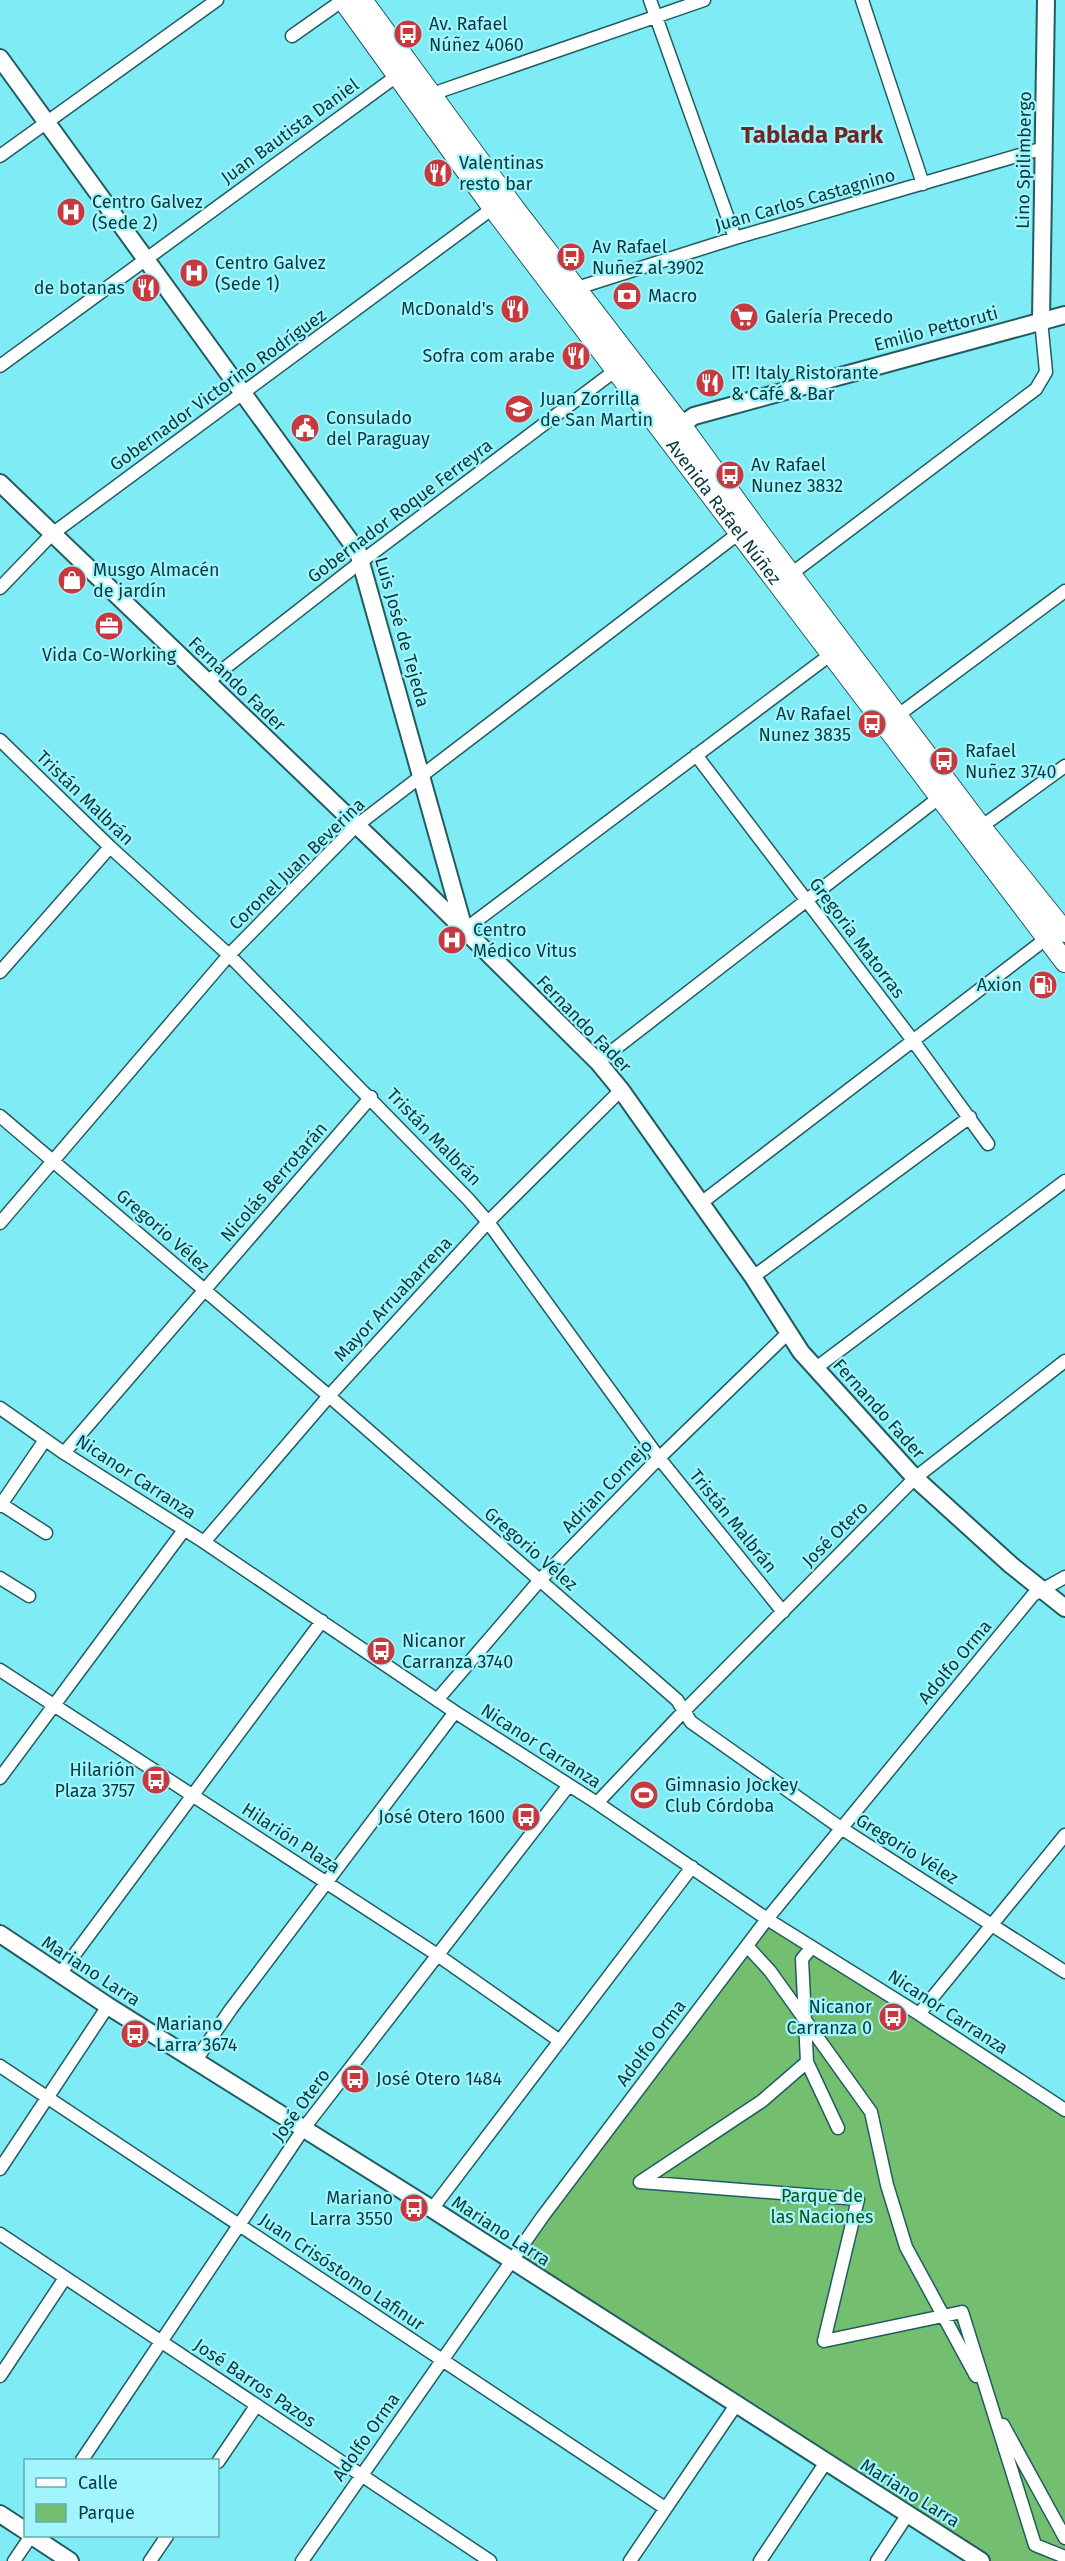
<svg xmlns="http://www.w3.org/2000/svg" width="1065" height="2561" viewBox="0 0 1065 2561" font-family="'Fira Sans',sans-serif">
<style>
.green{fill:#74be70}
.lines{fill:none;stroke-linecap:round;stroke-linejoin:round}
.street-casing{stroke:#215c61;stroke-width:15}
.secondary-casing{stroke:#215c61;stroke-width:20}
.primary-casing{stroke:#215c61;stroke-width:22}
.street{stroke:#fff;stroke-width:12}
.secondary{stroke:#fff;stroke-width:16}
.primary{stroke:#fff;stroke-width:20}
.labels{text-anchor:middle;stroke-width:4.5;stroke-linejoin:round;paint-order:stroke}
.poi-label{font-size:18px;fill:#05393d;stroke:#a2f5fc;text-anchor:start}
.street-label{font-size:18px;fill:#05393d;stroke:#a2f5fc}
.park-label{font-size:18px;fill:#144e13;stroke:#a2f5fc}
.district-label{font-size:24px;font-weight:bold;fill:#6d2727;stroke:#a2f5fc}
</style>
<rect width="100%" height="100%" fill="#7febf5"/>
<path class="green" d="M767 1919 1065 2110V2561H983L512 2262Z"/>
<g class="lines">
<g class="street-casing">
<path id="street" d="M650 0 735 238
M862 0 923 184
M292 36 343 0
M426 94H432L704 0
M0 156 217 0
M577 288 735 238 1044 148
M0 366 398 75
M791 574 1036 389 1046 372 1041 320
M0 588 52 534 493 208
M207 682 362 561 616 370
M897 716 1065 591
M0 740 110 847 229 955 468 1199 488 1222 659 1458 783 1612
M696 755 914 1042 988 1144
M981 827 1065 766
M464 930 830 655
M0 972 110 847
M598 1062 940 797
M0 1116 329 1396 677 1700 691 1722 841 1828 1065 1972
M701 1203 1047 938
M0 1223 229 955 356 826 739 533 745 532
M753 1277 970 1117
M816 1368 1065 1181
M0 1408 64 1453 204 1542 455 1712 597 1803 767 1919 919 2014 1065 2110
M64 1453 371 1097
M1 1504 46 1533
M0 1506 45 1440
M204 1542 329 1396 488 1222 621 1090
M0 1578 29 1596
M0 1670 436 1954 560 2041
M437 1700 540 1580 659 1458 788 1333
M0 1778 184 1530
M597 1803 684 1711 915 1478 1065 1361
M747 1946 770 1971 871 2112 887 2185 906 2247 976 2376
M812 1947 802 1959 807 2062 838 2128
M60 1974 322 1621
M919 2014 1065 1835
M196 2060 231 2009 455 1712
M807 2062 762 2101 640 2182 858 2199 824 2341 962 2312 1035 2545 1065 2557
M0 2066 665 2508
M0 2169 108 2006
M432 2209 692 1867
M0 2234 490 2561
M0 2376 65 2278
M1003 2425 1065 2538
M82 2460 304 2128 569 1785
M218 2462 256 2406
M14 2561 31 2536
M150 2561 167 2536
M302 2561 543 2216 767 1919 1033 1595 1065 1577
M630 2561 736 2405
M760 2561 826 2462
M877 2561 908 2514"/>
</g>
<g class="secondary-casing">
<path id="secondary" d="M0 58 358 552 464 929
M1041 320 1046 0
M674 436 681 425 694 416 1065 315
M0 483 418 884 598 1062 621 1090 753 1277 801 1352 915 1478 1011 1565 1065 1608
M0 1934 108 2006 432 2209 981 2561
M0 2514 26 2531
M32 2536 70 2561"/>
</g>
<g class="primary-casing">
<g id="primary">
<path id="s1" d="M343 0 493 208 1065 962"/>
<path d="M362 0 514 208 681 425 761 535 981 827 1065 932"/>
</g>
</g>
<use href="#street" class="street"/>
<use href="#secondary" class="secondary"/>
<use href="#primary" class="primary"/>
</g>
<defs>
<g id="bus-disc" transform="scale(1.5)"><circle r="9.5" fill="#c8393f" stroke="#a2f5fc"/><path d="M-5-6H5V4H4V6H2V4H-2V6H-4V4H-5ZM-3.5-4V0h7V-4ZM-3.5 1.2v1.5H-2V1.2ZM2 1.2v1.5H3.5V1.2Z" fill="#fff"/></g>
<g id="restaurant-disc" transform="scale(1.5)"><circle r="9.5" fill="#c8393f" stroke="#a2f5fc"/><path d="M-5-6h1v4h1v-4h1v4h1v-4h1v5L-1.5 .5V6h-2V.5L-5-1ZM5-6V6H3V1.5H1.5Q1.5-4 5-6Z" fill="#fff"/></g>
<g id="hospital-disc" transform="scale(1.5)"><circle r="9.5" fill="#c8393f" stroke="#a2f5fc"/><path d="M-5-5h3v3.5h4V-5h3V5h-3V1.5h-4V5h-3Z" fill="#fff"/></g>
<g id="bank-disc" transform="scale(1.5)"><circle r="9.5" fill="#c8393f" stroke="#a2f5fc"/><path d="M-6-4H6V4H-6ZM0-2.3a2.3 2.3 0 1 0 0 4.6a2.3 2.3 0 1 0 0-4.6Z" fill="#fff"/></g>
<g id="supermarket-disc" transform="scale(1.5)"><circle r="9.5" fill="#c8393f" stroke="#a2f5fc"/><path d="M-6-5.5h2.5l.6 2H6L4.5 2H-2.5L-4.4-4H-6ZM-1.5 3.2a1.3 1.3 0 1 0 .1 0ZM3 3.2a1.3 1.3 0 1 0 .1 0Z" fill="#fff"/></g>
<g id="school-disc" transform="scale(1.5)"><circle r="9.5" fill="#c8393f" stroke="#a2f5fc"/><path d="M0-5L7-2L0 1L-7-2ZM-4 1L0 2.5L4 1V4Q0 6-4 4Z" fill="#fff"/></g>
<g id="civic-disc" transform="scale(1.5)"><circle r="9.5" fill="#c8393f" stroke="#a2f5fc"/><path d="M-.6-6.5H3V-4.5H.6V-3L4-1V1h2V6H-6V1h2V-1L-.6-3ZM-1.2 2.5V6h2.4V2.5Z" fill="#fff"/></g>
<g id="shop-disc" transform="scale(1.5)"><circle r="9.5" fill="#c8393f" stroke="#a2f5fc"/><path d="M-5-2.5h2.3a2.7 3.5 0 0 1 5.4 0H5L5.5 6h-11ZM-1.5-2.5h3a1.5 2.3 0 0 0-3 0Z" fill="#fff"/></g>
<g id="office-disc" transform="scale(1.5)"><circle r="9.5" fill="#c8393f" stroke="#a2f5fc"/><path d="M-6-3h4V-5.5h4V-3h4V5H-6ZM-1-4.5V-3h2v-1.5ZM-6 0V1H6V0Z" fill="#fff"/></g>
<g id="fuel-disc" transform="scale(1.5)"><circle r="9.5" fill="#c8393f" stroke="#a2f5fc"/><path d="M-5.5-6h7V0h2V4h1.3V-2.5L3-4.5l.8-.8L6-3V5H2.5V1h-1V6h-7ZM-4.2-4.7v3.2H.2V-4.7Z" fill="#fff"/></g>
<g id="stadium-disc" transform="scale(1.5)"><circle r="9.5" fill="#c8393f" stroke="#a2f5fc"/><path d="M0-5a6.5 5 0 1 0 0 10a6.5 5 0 1 0 0-10ZM-3.5-1.8h7v3.6h-7Z" fill="#fff"/></g>
</defs>
<g fill-rule="evenodd">
<use href="#bus-disc" x="408" y="34"/>
<use href="#restaurant-disc" x="438" y="173"/>
<use href="#hospital-disc" x="71" y="212"/>
<use href="#bus-disc" x="571" y="257"/>
<use href="#hospital-disc" x="194" y="273"/>
<use href="#restaurant-disc" x="146" y="288"/>
<use href="#bank-disc" x="627" y="296"/>
<use href="#restaurant-disc" x="515" y="309"/>
<use href="#supermarket-disc" x="744" y="317"/>
<use href="#restaurant-disc" x="576" y="356"/>
<use href="#restaurant-disc" x="710" y="383"/>
<use href="#school-disc" x="519" y="409"/>
<use href="#civic-disc" x="305" y="428"/>
<use href="#bus-disc" x="730" y="475"/>
<use href="#shop-disc" x="72" y="580"/>
<use href="#office-disc" x="109" y="626"/>
<use href="#bus-disc" x="872" y="724"/>
<use href="#bus-disc" x="944" y="761"/>
<use href="#hospital-disc" x="452" y="940"/>
<use href="#fuel-disc" x="1043" y="985"/>
<use href="#bus-disc" x="381" y="1651"/>
<use href="#bus-disc" x="156" y="1780"/>
<use href="#stadium-disc" x="644" y="1795"/>
<use href="#bus-disc" x="526" y="1817"/>
<use href="#bus-disc" x="893" y="2017"/>
<use href="#bus-disc" x="135" y="2034"/>
<use href="#bus-disc" x="355" y="2079"/>
<use href="#bus-disc" x="414" y="2208"/>
</g>
<g class="labels">
<g class="poi-label">
<text x="429" y="30">Av. Rafael<tspan x="429" dy="21">Núñez 4060</tspan></text>
<text x="459" y="169">Valentinas<tspan x="459" dy="21">resto bar</tspan></text>
<text x="92" y="208">Centro Galvez<tspan x="92" dy="21">(Sede 2)</tspan></text>
<text x="592" y="253">Av Rafael<tspan x="592" dy="21">Nuñez al 3902</tspan></text>
<text x="215" y="269">Centro Galvez<tspan x="215" dy="21">(Sede 1)</tspan></text>
<text x="125" y="294" text-anchor="end">de botanas</text>
<text x="648" y="302">Macro</text>
<text x="494" y="315" text-anchor="end">McDonald's</text>
<text x="765" y="323">Galería Precedo</text>
<text x="555" y="362" text-anchor="end">Sofra com arabe</text>
<text x="731" y="379">IT! Italy Ristorante<tspan x="731" dy="21">&amp; Café &amp; Bar</tspan></text>
<text x="540" y="405">Juan Zorrilla<tspan x="540" dy="21">de San Martin</tspan></text>
<text x="326" y="424">Consulado<tspan x="326" dy="21">del Paraguay</tspan></text>
<text x="751" y="471">Av Rafael<tspan x="751" dy="21">Nunez 3832</tspan></text>
<text x="93" y="576">Musgo Almacén<tspan x="93" dy="21">de jardín</tspan></text>
<text x="109" y="661" text-anchor="middle">Vida Co-Working</text>
<text x="851" y="720" text-anchor="end">Av Rafael<tspan x="851" dy="21">Nunez 3835</tspan></text>
<text x="965" y="757">Rafael<tspan x="965" dy="21">Nuñez 3740</tspan></text>
<text x="473" y="936">Centro<tspan x="473" dy="21">Médico Vitus</tspan></text>
<text x="1022" y="991" text-anchor="end">Axion</text>
<text x="402" y="1647">Nicanor<tspan x="402" dy="21">Carranza 3740</tspan></text>
<text x="135" y="1776" text-anchor="end">Hilarión<tspan x="135" dy="21">Plaza 3757</tspan></text>
<text x="665" y="1791">Gimnasio Jockey<tspan x="665" dy="21">Club Córdoba</tspan></text>
<text x="505" y="1823" text-anchor="end">José Otero 1600</text>
<text x="872" y="2013" text-anchor="end">Nicanor<tspan x="872" dy="21">Carranza 0</tspan></text>
<text x="156" y="2030">Mariano<tspan x="156" dy="21">Larra 3674</tspan></text>
<text x="376" y="2085">José Otero 1484</text>
<text x="393" y="2204" text-anchor="end">Mariano<tspan x="393" dy="21">Larra 3550</tspan></text>
</g>
<g class="street-label">
<text transform="translate(290 131) rotate(-36)" y="6">Juan Bautista Daniel</text>
<text transform="translate(1024 160) rotate(-89)" y="6">Lino Spilimbergo</text>
<text transform="translate(805 200) rotate(-16)" y="6">Juan Carlos Castagnino</text>
<text transform="translate(936 329) rotate(-15)" y="6">Emilio Pettoruti</text>
<text transform="translate(218 390) rotate(-36)" y="6">Gobernador Victorino Rodríguez</text>
<text transform="translate(400 511) rotate(-37)" y="6">Gobernador Roque Ferreyra</text>
<text dy="6" stroke="none"><textPath href="#s1" startOffset="638">Avenida Rafael Núñez</textPath></text>
<text transform="translate(402 632) rotate(74)" y="6">Luis José de Tejeda</text>
<text transform="translate(237 684) rotate(44)" y="6">Fernando Fader</text>
<text transform="translate(85 798) rotate(44)" y="6">Tristán Malbrán</text>
<text transform="translate(297 864) rotate(-44)" y="6">Coronel Juan Beverina</text>
<text transform="translate(857 938) rotate(53)" y="6">Gregoria Matorras</text>
<text transform="translate(584 1024) rotate(46)" y="6">Fernando Fader</text>
<text transform="translate(434 1137) rotate(46)" y="6">Tristán Malbrán</text>
<text transform="translate(274 1182) rotate(-49)" y="6">Nicolás Berrotarán</text>
<text transform="translate(163 1231) rotate(41)" y="6">Gregorio Vélez</text>
<text transform="translate(393 1299) rotate(-47)" y="6">Mayor Arruabarrena</text>
<text transform="translate(879 1409) rotate(48)" y="6">Fernando Fader</text>
<text transform="translate(136 1477) rotate(33)" y="6">Nicanor Carranza</text>
<text transform="translate(607 1486) rotate(-46)" y="6">Adrian Cornejo</text>
<text transform="translate(733 1521) rotate(51)" y="6">Tristán Malbrán</text>
<text transform="translate(835 1534) rotate(-45)" y="6">José Otero</text>
<text transform="translate(531 1549) rotate(41)" y="6">Gregorio Vélez</text>
<text transform="translate(955 1662) rotate(-50)" y="6">Adolfo Orma</text>
<text transform="translate(541 1746) rotate(33)" y="6">Nicanor Carranza</text>
<text transform="translate(291 1838) rotate(33)" y="6">Hilarión Plaza</text>
<text transform="translate(907 1849) rotate(32)" y="6">Gregorio Vélez</text>
<text transform="translate(91 1971) rotate(33)" y="6">Mariano Larra</text>
<text transform="translate(948 2012) rotate(33)" y="6">Nicanor Carranza</text>
<text transform="translate(651 2043) rotate(-53)" y="6">Adolfo Orma</text>
<text transform="translate(301 2105) rotate(-54)" y="6">José Otero</text>
<text transform="translate(501 2231) rotate(33)" y="6">Mariano Larra</text>
<text transform="translate(342 2272) rotate(34)" y="6">Juan Crisóstomo Lafinur</text>
<text transform="translate(255 2383) rotate(34)" y="6">José Barros Pazos</text>
<text transform="translate(366 2437) rotate(-55)" y="6">Adolfo Orma</text>
<text transform="translate(910 2493) rotate(32)" y="6">Mariano Larra</text>
</g>
<g class="park-label">
<text x="822" y="2202">Parque de<tspan x="822" dy="21">las Naciones</tspan></text>
</g>
<g class="district-label">
<text x="812" y="143">Tablada Park</text>
</g>
</g>
<rect x="24" y="2459" width="195" height="78" fill="#a2f5fc" stroke="#63aab0" stroke-width="1.5"/>
<rect x="36" y="2478" width="30" height="9" fill="#ffffff" stroke="#63aab0" stroke-width="1.5"/>
<text x="78" y="2489" font-size="18" fill="#05393d">Calle</text>
<rect x="36" y="2504" width="30" height="18" fill="#74be70" stroke="#63aab0" stroke-width="1.5"/>
<text x="78" y="2519" font-size="18" fill="#05393d">Parque</text>
</svg>
